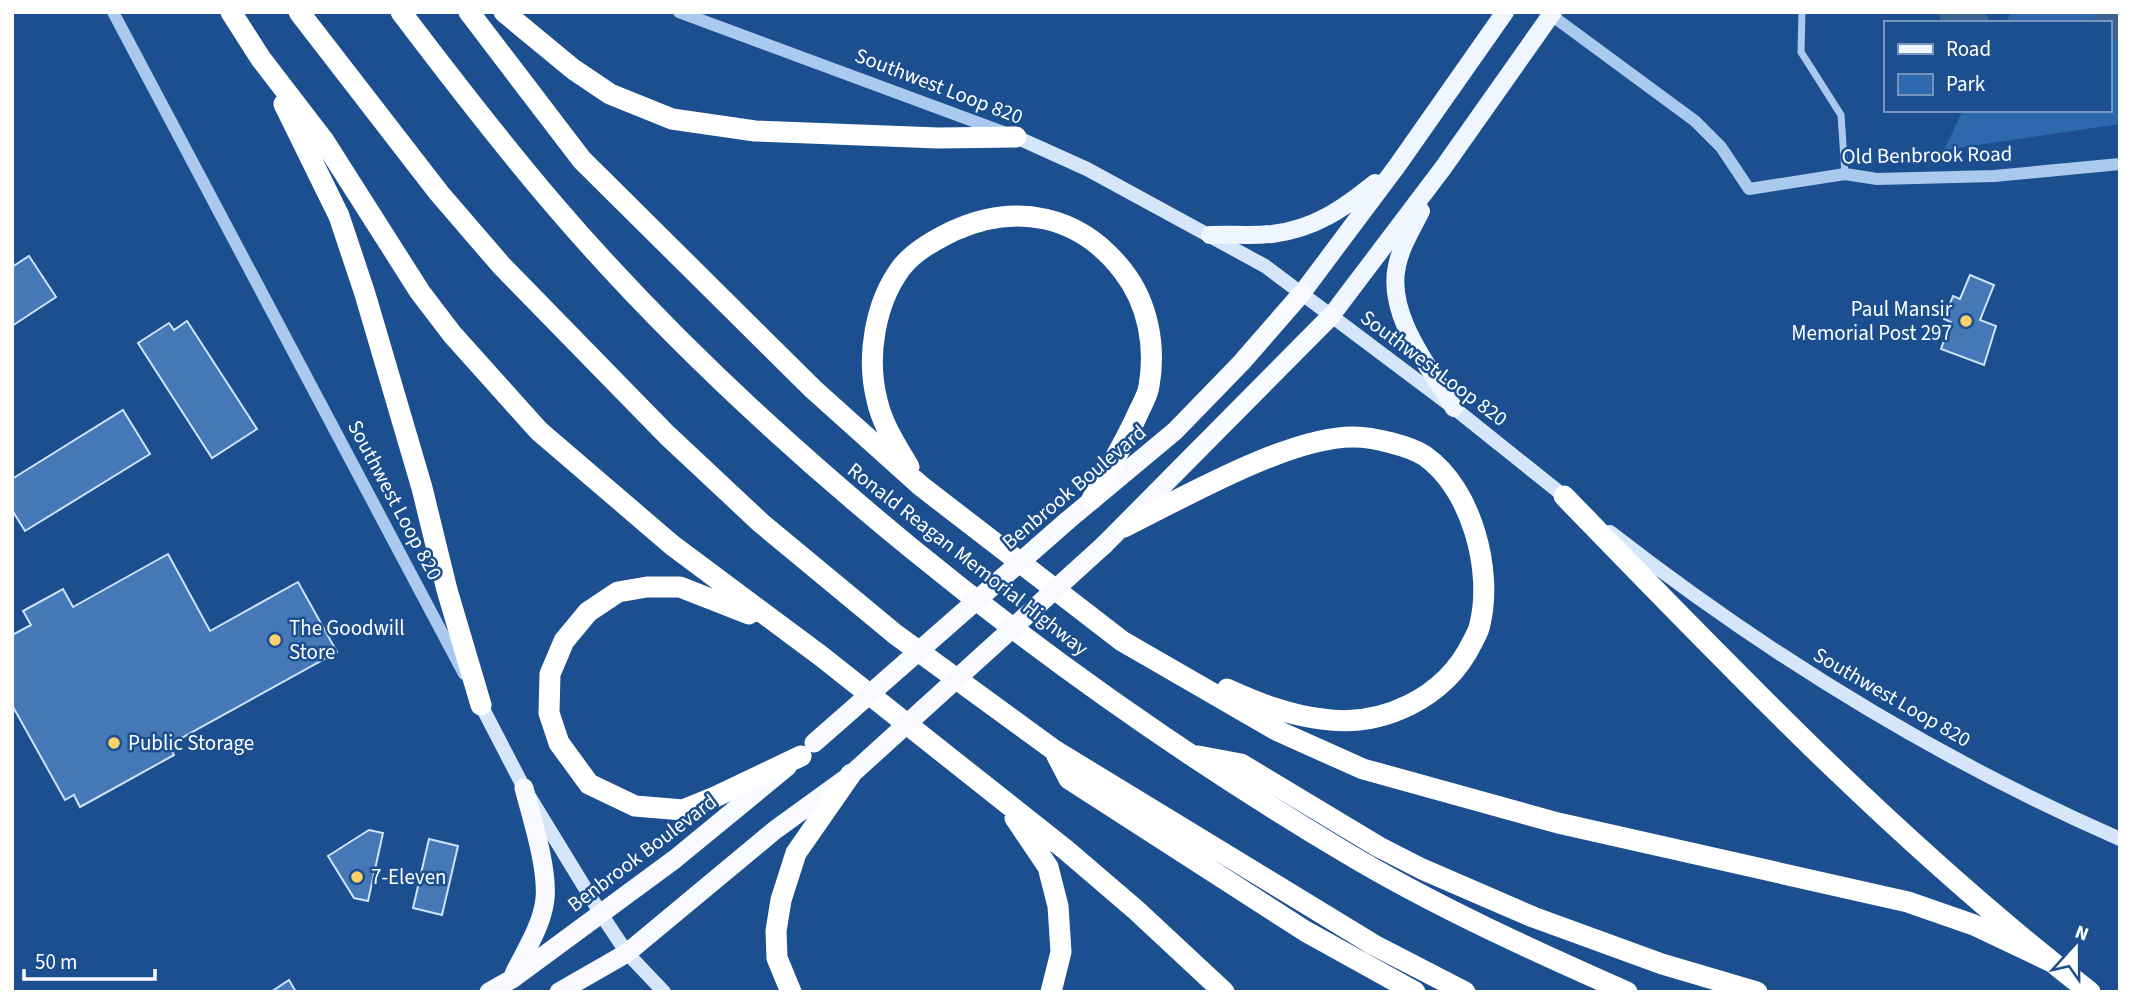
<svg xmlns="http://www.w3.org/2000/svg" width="2132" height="1004" viewBox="0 0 2132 1004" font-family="'Source Sans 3',sans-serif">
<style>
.green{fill:#2e69ad}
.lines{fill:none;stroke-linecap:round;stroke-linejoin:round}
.river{stroke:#3c6290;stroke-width:32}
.building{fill:#4478b7;stroke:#cfe3fa;stroke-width:2}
.minor{stroke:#a9c9ee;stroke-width:7}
.tertiary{stroke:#a9c9ee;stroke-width:12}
.secondary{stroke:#d6e6fa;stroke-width:14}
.primary{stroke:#f0f6ff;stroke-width:18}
.trunk{stroke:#f8faff;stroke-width:19}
.motorway{stroke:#fff;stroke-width:21}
.trunk-bridge{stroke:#f8faff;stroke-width:19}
.poi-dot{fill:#ffd166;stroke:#1b4f8f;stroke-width:2.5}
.labels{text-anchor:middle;stroke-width:5;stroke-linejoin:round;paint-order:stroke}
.street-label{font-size:21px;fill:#fff;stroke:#1b4f8f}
.poi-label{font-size:21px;fill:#fff;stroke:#1b4f8f;text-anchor:start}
</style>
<rect width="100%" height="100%" fill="#1b4f8f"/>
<path class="green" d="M2011 12H2120V124L1944 150 1963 110H2109V23H2006Z"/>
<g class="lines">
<path class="river" d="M1955 12 1973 23
M2109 23 2120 22"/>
</g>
<path class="building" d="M29 256 56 297 12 326V267Z
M1970 275 1994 285 1980 320 1996 326 1984 365 1941 349 1951 322 1944 319 1953 296 1960 299Z
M187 321 257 429 212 458 138 343 169 323 174 330Z
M123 410 150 454 25 531 12 510V479Z
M168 554 210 631 298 582 337 652 169 745 174 755 80 807 74 795 65 800 12 705V635L31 625 23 611 63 589 73 607Z
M369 830 383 833 368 901 354 898 328 856Z
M429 839 458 846 442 915 413 908Z
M289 980 296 992H271Z"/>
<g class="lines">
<path class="minor" d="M1802 12 1801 52 1841 115 1845 174"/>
<path class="tertiary" d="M113 12 464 674
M679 12 1003 132
M1547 12 1695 121 1721 147 1749 189 1845 174 1877 179 1994 176 2120 164"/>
<path class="secondary" d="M1016 137 1087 169 1265 266 1454 408 1569 500
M1610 532C1767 654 1937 759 2120 839
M481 705 524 788 601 914 627 953 664 992"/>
<path class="primary" d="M1421 211C1412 229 1401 246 1397 266 1386 315 1430 368 1454 408
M1210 235C1231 234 1251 236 1272 234 1314 229 1343 209 1375 183
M1302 293 1397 166 1505 12
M1331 316 1443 168 1553 12"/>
<path class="trunk" d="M1067 521 1175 431 1241 363 1302 293
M1104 545 1331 316
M514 974C525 951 542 926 545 899 548 868 532 819 524 788
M489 992 512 979 675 859 787 767
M559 992 627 953 775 830 844 780"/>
<path class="motorway" d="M231 12 261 59 324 141 420 292 452 334 539 431 672 545 821 656 1066 850 1136 910 1224 992
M299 12 439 193 501 265 667 435 761 523 895 634 1054 750 1374 945 1465 992
M401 12C451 78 501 143 555 206 662 331 784 444 911 548 1049 661 1195 763 1348 854 1437 907 1532 950 1627 992
M469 12 582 160 813 389 921 486 1122 641 1278 731 1363 769 1558 823 1908 902 1974 925 2052 962
M504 12 573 69 610 94 672 119 755 131 938 138 1016 137
M284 104 339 216 365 294 422 488 447 590 481 705
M909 467C896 445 882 424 877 400 866 357 875 303 901 268 914 251 935 240 953 231 1016 202 1080 215 1123 271 1148 303 1156 346 1149 386 1148 394 1143 403 1139 411 1126 441 1108 470 1092 499
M1564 496C1732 669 1899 844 2090 992
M1124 527C1183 498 1290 436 1354 437 1373 437 1410 446 1425 456 1472 489 1493 571 1480 624 1479 631 1475 637 1472 643 1445 698 1382 728 1322 719 1288 715 1258 703 1227 689
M749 614 680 587H647L618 592 588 612 564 641 550 674 549 713 559 743 589 784 635 806 683 810 715 797 801 756
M1054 750 1069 779 1305 931 1415 992
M1198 756 1241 764 1379 847 1422 869 1533 917 1662 964 1757 992
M1015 818 1048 867 1058 906 1061 952 1051 992
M791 992 777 958 776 931 781 900 796 853 851 774"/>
<path class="trunk-bridge" d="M814 743 1067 521
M855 771 1104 545"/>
</g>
<g class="poi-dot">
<circle cx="1966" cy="321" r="7"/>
<circle cx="275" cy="640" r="7"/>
<circle cx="114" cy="743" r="7"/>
<circle cx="357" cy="877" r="7"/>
</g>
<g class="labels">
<g class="street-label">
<text transform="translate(939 86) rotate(21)" y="7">Southwest Loop 820</text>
<text transform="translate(1927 155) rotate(-1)" y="7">Old Benbrook Road</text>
<text transform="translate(1434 368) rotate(37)" y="7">Southwest Loop 820</text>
<text transform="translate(1074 487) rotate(-40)" y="7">Benbrook Boulevard</text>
<text transform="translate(395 500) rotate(62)" y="7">Southwest Loop 820</text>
<text transform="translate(968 559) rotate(38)" y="7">Ronald Reagan Memorial Highway</text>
<text transform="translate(1892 697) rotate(30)" y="7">Southwest Loop 820</text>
<text transform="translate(642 853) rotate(-37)" y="7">Benbrook Boulevard</text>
</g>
<g class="poi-label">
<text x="1952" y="316" text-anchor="end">Paul Mansir<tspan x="1952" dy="24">Memorial Post 297</tspan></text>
<text x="289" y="635">The Goodwill<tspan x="289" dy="24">Store</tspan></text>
<text x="128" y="750">Public Storage</text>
<text x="371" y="884">7-Eleven</text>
</g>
</g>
<rect width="2132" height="1004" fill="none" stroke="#ffffff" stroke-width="28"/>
<rect x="1884" y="21" width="228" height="91" fill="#1b4f8f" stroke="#7695bc" stroke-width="2"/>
<rect x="1898" y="44" width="35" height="10" fill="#f0f6ff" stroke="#7695bc" stroke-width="2"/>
<text x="1946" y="56" font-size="21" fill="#ffffff">Road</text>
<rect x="1898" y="74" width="35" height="21" fill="#2e69ad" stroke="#7695bc" stroke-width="2"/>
<text x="1946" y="91" font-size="21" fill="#ffffff">Park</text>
<g transform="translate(2076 948) rotate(21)" stroke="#1b4f8f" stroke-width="5" paint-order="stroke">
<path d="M0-5L12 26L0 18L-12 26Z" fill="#ffffff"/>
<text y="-10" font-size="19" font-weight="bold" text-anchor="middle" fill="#ffffff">N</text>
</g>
<path d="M24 969v10h131v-10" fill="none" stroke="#ffffff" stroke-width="3.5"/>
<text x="35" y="969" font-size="21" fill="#ffffff" stroke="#1b4f8f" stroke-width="5" paint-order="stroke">50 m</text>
</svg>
